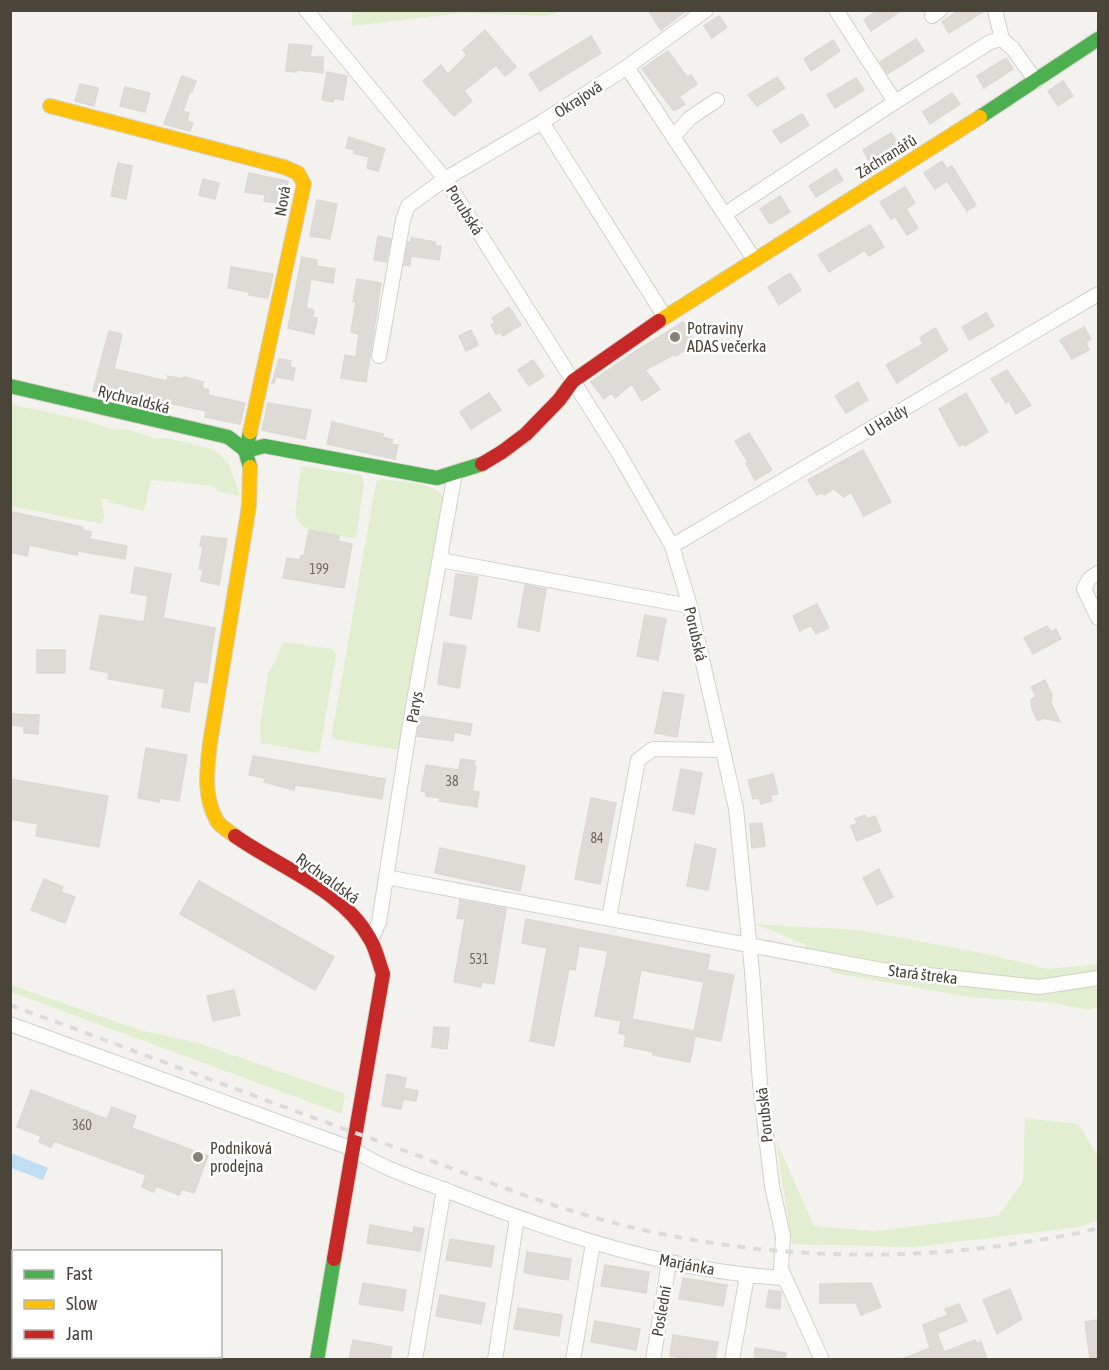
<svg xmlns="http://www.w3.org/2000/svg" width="1109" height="1370" viewBox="0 0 1109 1370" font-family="'Asap Condensed',sans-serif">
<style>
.green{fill:#e1eecf}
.water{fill:#c0ddf1}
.building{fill:#dedbd6;stroke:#dcd9d4;stroke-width:1.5;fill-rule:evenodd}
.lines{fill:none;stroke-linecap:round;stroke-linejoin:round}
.street-casing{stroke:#d2d0cb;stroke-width:16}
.fast-casing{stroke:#d3cfc5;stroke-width:16}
.slow-casing{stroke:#d3cfc5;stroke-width:16}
.jam-casing{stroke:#d3cfc5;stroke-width:16}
.street{stroke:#fdfdfc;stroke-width:14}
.fast{stroke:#4caf50;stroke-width:14}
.slow{stroke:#ffc107;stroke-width:14}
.jam{stroke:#c62828;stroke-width:14}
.rail{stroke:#dbdbda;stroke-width:4;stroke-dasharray:8 8;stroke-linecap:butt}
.poi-dot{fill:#868178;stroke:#fff;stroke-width:2}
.labels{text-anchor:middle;stroke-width:5;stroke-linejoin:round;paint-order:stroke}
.number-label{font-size:14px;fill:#706a61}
.street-label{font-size:16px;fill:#4b4439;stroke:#fff}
.poi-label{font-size:16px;fill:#4b4439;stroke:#fff;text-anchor:start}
</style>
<rect width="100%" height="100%" fill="#f4f2ee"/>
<path class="green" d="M353 11V10L562 11 547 16 462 13 351 26Z
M11 404 92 422 110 429 130 430 154 438H167L213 449 229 464 240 496 217 491 214 486 153 480 150 482 144 511 111 503 108 499H101L104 516 102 524 11 506Z
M301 466 361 475 364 484 356 538C337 535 301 536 295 514Z
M380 479C398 482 438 481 445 500L399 750 332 739V734L376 482Z
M283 642 333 649 336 655 320 750 316 753 261 743 260 726 268 673 275 662Z
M755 924 859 930 982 953 1049 969 1098 964V1007L1088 1010 1054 1003 970 997 833 973 804 944Z
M11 985 140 1030 198 1043 345 1094 342 1114 11 992Z
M1025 1118 1078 1124 1098 1156V1220L1079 1227 915 1247 792 1244 776 1140 814 1226 875 1231 998 1216 1023 1182Z
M11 1291 14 1293V1356H162L169 1359H11Z"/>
<path class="water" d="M11 1153 48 1168 43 1180 11 1168Z"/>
<path class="building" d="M648 10H687L661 30Z
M878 10H902L871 31 864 20Z
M959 10H986L949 33 942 22Z
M719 16 727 27 712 38 704 26Z
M485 30 516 67 505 76 496 65 464 91 472 101 454 116 423 81 441 65 448 74 467 55 463 50Z
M591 36 601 53 540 91 529 74Z
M916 39 924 51 887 74 880 62Z
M833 40 840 51 811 71 804 59Z
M289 44 312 46 310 57H323V73L297 70 296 72 286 71Z
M668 51 687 77 691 75 697 84 679 97 685 104 674 111 642 69Z
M1006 58 1013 69 984 88 977 76Z
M327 72 347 76 343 100 334 98 333 102 322 100Z
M182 76 196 81 192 92 190 91 183 111 189 113 187 121 193 123 190 131 164 124Z
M777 77 785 88 757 106 748 95Z
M856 78 864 90 835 108 827 95Z
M1063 81 1073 96 1058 106 1048 91Z
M80 84 98 88 94 106 75 101Z
M125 87 150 93 145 112 120 106Z
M952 93 960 104 930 124 923 112Z
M802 114 809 125 781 143 773 131Z
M891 133 899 144 870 162 863 150Z
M349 137 385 149 378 171 367 168 369 157 354 153 355 150 346 148Z
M942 161 947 169 952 166 976 205 967 211 947 181 935 189 924 173Z
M118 163 132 166 126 199 111 196Z
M836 169 843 180 816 197 809 186Z
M249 173 288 181 284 204 264 201 265 195 245 192Z
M203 179 219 183 215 199 199 195Z
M905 187 915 203 906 209 918 228 907 235 895 216 891 219 880 202Z
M780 196 790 212 770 224 760 209Z
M317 200 337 204 330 239 310 236Z
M870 225 884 247 869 256 865 250 829 272 818 255Z
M378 236 391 239 386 262 374 260Z
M411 238 435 242V246H441L439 260 411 256 410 266 404 265 408 242H411Z
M302 257 317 260 316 266 335 269 333 283 311 279 306 308 314 310 312 317 317 318 314 334 288 328Z
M231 267 273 274 268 298 249 295V292L228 288Z
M790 273 801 290 779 305 768 287Z
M357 279 381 283 366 382 341 378 345 355 356 357 359 334 351 332 356 302H353Z
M509 307 521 325 503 336 500 332 496 334 491 325 495 322 492 318Z
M986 313 994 326 969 340 962 327Z
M683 322 696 343 676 356 675 354 645 370 660 389 642 401 632 384 615 398 611 393 604 399 591 382 636 351Z
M1084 327 1091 339 1086 342 1089 350 1072 359 1060 340Z
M935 328 948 350 897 383 886 365 923 344 920 338Z
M471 330 478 345 466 351 459 336Z
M109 331 122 334 114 369 167 381 168 376 184 379V377L203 382 202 388 209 390 208 395 245 403 240 424 205 417 206 411 150 399 149 405 93 391Z
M279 359 291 361 290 367 295 368 293 380 276 377 274 383H272Z
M533 360 544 376 529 386 518 370Z
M1007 370 1031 405 1016 414 1009 401 1006 403 991 379Z
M858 382 868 400 846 413 835 396Z
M489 393 501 410 471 429 460 412Z
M966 393 988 432 965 446 964 444 959 446 939 409Z
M268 403 311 410 305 439 262 430Z
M332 422 383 434 382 437 393 440 391 444 398 445 395 459 327 444Z
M749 433 772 470 755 480 746 464 748 462 735 441Z
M863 450 891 502 864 516 851 492 844 497 834 489 824 495 822 492 817 495 808 480Z
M12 512 83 527 82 530 91 532 90 539 127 546 125 559 78 551 77 555 29 545 27 556 10 552Z
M309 530 339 536 338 541 352 544 344 588 283 578 287 558 300 560 301 556H304Z
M202 536 227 539 219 585 201 581 203 570 199 569 203 547 200 546Z
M135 567 171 574 163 618 215 628 207 683 194 681 189 712 162 707 165 689 108 679 109 673 90 669 100 615 144 622 148 596 131 593Z
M456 574 478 577 471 619 450 615Z
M525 585 546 589 539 631 518 627Z
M817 604 829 628 816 634 811 625 800 631 793 616Z
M645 615 666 619 658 660 637 656Z
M1047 626 1051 632 1056 629 1061 639 1033 654 1024 638Z
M444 643 466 646 459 688 438 684Z
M37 650H65V673H37Z
M1045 680 1052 695 1051 703 1060 722 1043 718 1038 721 1032 709 1031 700 1036 696 1031 687Z
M663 692 684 695 677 737 655 733Z
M10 714 39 715 38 734 24 733V726L10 725Z
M420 716 472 724 470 735 454 732 453 741 417 736Z
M146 748 187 755 179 801 159 798V802L138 798Z
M253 756 385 779 382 799 310 787 295 785 294 790 264 782 265 778 249 775Z
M461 759 475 761 474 767H476L472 791 479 792 477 807 439 801 440 798 426 796V792L421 791 426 765 459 770Z
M681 769 702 773 694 814 673 810Z
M773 774 778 794 770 795 772 801 761 804 759 798 753 799 748 780Z
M10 779 108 796 99 847 36 836 38 824 10 819Z
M591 798 616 803 600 884 575 879Z
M865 815 867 819 875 816 881 831 857 841 851 826 857 823 855 819Z
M762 823 765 846 752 848 750 824Z
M695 844 716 849 708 890 687 886Z
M440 848 525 866 520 891 435 873Z
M879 869 893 897 877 905 863 878Z
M44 879 63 887 61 892 75 897 65 923 31 910Z
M199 881 334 957 315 990 180 914Z
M460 900 506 909 494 984 482 982 481 987 454 982 465 919 457 918Z
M526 919 710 955 707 970 734 975 721 1041 695 1036 690 1062 653 1055V1052L624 1046 626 1035 619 1033 621 1021 595 1016 608 951 579 946 575 970 569 969 554 1046 530 1041 547 948 522 943ZM641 970 704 982 694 1031 632 1019Z
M234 990 240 1015 213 1021 207 996Z
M434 1027 449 1028 447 1049 432 1047Z
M387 1074 406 1078 404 1088 418 1091 416 1101 403 1099 401 1109 382 1106Z
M31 1090 107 1119 112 1107 136 1116 132 1128 208 1156 194 1193 182 1189 179 1195 156 1186 154 1192 142 1187 146 1175 54 1141 51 1147 39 1142 41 1136 17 1127Z
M370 1225 413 1233 414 1227 424 1229 420 1251 367 1243Z
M450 1239 494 1246 491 1267 446 1260Z
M527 1252 571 1259 568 1280 524 1273Z
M605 1265 649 1272 646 1293 601 1286Z
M683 1278 727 1285 723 1306 679 1299Z
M363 1283 406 1290 403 1311 359 1304Z
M871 1283 881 1307 861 1315 856 1303H820V1284Z
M1010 1289 1022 1319 997 1334 983 1300Z
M769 1290 781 1292 780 1309 766 1307Z
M440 1295 485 1303 481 1324 436 1316Z
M959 1304 967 1321 937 1333 944 1352 975 1340 976 1343 981 1342 987 1359H902L930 1348 923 1325 948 1315 945 1309Z
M518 1308 562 1315 559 1336 514 1329Z
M1098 1320V1359H1090L1085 1322Z
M595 1321 640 1329 636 1350 591 1342Z
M673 1335 718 1342 715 1359H692L670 1356Z
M353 1340 392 1347 390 1359H349Z
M755 1348 786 1353 785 1359H754Z"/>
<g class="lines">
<g class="street-casing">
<path id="street" d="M306 10 445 179 618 452 672 546 690 606 736 808 752 971 760 1084 772 1186 783 1236 781 1269 822 1360
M836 10 895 102
M995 10 1002 39
M932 16 940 10
M627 67 754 259
M542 122 665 317
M674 136 690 118 717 100
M725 214 895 102 990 42 1002 39 1013 49 1036 81
M379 356 403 220 408 206 445 179 542 122 627 67 706 10
M672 546 1098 294
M440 560 690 606
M1098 573 1089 579 1084 589 1098 618
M386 877 882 970 1039 987 1098 978
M609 918 638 760 653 749 723 750
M371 940 379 922 411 718 455 473
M10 1024 353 1149C382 1169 420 1180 453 1193 559 1234 668 1271 783 1278
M415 1360 444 1189
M495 1360 517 1218
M573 1360 593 1243
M653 1360 669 1262
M732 1360 747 1276"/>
</g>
<g class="fast-casing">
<path id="fast" d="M980 117 1098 39
M10 386 228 437 245 450 250 467
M250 432 246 451 264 446 437 478 482 464
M317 1360 334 1259"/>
</g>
<g class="slow-casing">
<path id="slow" d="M50 106 284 167 298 173 304 184 250 432
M659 321 980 117
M235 836C230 832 221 827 217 821 203 796 207 770 210 743L249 506 250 467"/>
</g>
<g class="jam-casing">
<path id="jam" d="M482 464 502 452 526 434 559 400 573 381 659 321
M235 836C280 868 342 889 370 939 376 949 379 963 383 974L334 1259"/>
</g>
<use href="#street" class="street"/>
<use href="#fast" class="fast"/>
<use href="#slow" class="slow"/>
<use href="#jam" class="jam"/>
<path class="rail" d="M10 1005C133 1050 255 1097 378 1141 456 1169 534 1202 614 1223 747 1257 891 1264 1026 1242 1050 1238 1075 1235 1098 1228"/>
</g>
<g class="poi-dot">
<circle cx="675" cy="337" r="6"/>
<circle cx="198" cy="1157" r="6"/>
</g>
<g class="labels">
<g class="number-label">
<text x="319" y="574">199</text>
<text x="452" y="786">38</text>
<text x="597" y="843">84</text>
<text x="479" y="964">531</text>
<text x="82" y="1130">360</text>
</g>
<g class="street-label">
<text transform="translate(578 99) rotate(-33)" y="6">Okrajová</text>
<text transform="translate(886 156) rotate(-32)" y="6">Záchranářů</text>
<text transform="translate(282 201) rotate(-81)" y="6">Nová</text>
<text transform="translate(465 210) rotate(58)" y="6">Porubská</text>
<text transform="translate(134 399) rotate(14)" y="6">Rychvaldská</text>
<text transform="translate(886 420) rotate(-31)" y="6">U Haldy</text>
<text transform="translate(696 634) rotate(77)" y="6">Porubská</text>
<text transform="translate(414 707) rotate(-80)" y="6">Parys</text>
<text transform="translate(328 878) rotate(36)" y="6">Rychvaldská</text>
<text transform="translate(923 974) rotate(7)" y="6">Stará štreka</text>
<text transform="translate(764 1115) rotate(-96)" y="6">Porubská</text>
<text transform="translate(687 1264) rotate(11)" y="6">Marjánka</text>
<text transform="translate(661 1311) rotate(-80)" y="6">Poslední</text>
</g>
<g class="poi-label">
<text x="687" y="334">Potraviny<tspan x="687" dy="18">ADAS večerka</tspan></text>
<text x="210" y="1154">Podniková<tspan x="210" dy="18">prodejna</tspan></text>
</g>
</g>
<rect width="1109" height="1370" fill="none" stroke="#4b4439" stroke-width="24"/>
<rect x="12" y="1250" width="210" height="108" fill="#ffffff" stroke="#b7b4b0" stroke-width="1.5"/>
<rect x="24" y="1270" width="30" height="9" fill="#4caf50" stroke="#b7b4b0" stroke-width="1.5"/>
<text x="66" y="1280" font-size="18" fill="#4b4439">Fast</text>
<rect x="24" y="1300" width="30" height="9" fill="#ffc107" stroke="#b7b4b0" stroke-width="1.5"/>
<text x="66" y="1310" font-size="18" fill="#4b4439">Slow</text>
<rect x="24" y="1330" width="30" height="9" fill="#c62828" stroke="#b7b4b0" stroke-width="1.5"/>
<text x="66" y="1340" font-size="18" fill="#4b4439">Jam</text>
</svg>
